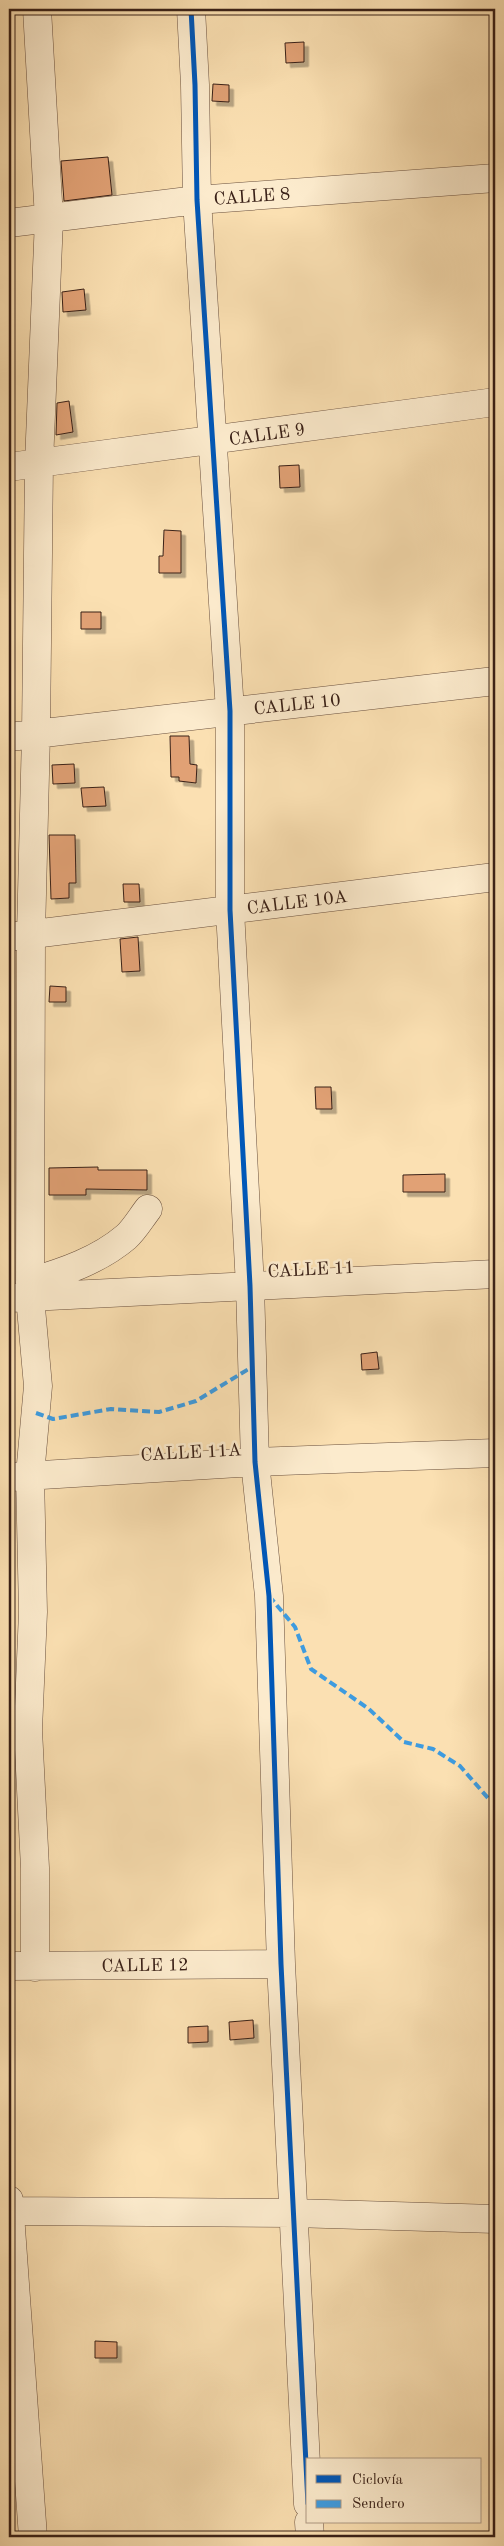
<svg xmlns="http://www.w3.org/2000/svg" width="504" height="2546" viewBox="0 0 504 2546" font-family="'Old Standard TT',serif">
<style>
.building{fill:#e1a174;stroke:#392017;filter:url(#shadow)}
.lines{fill:none;stroke-linecap:round;stroke-linejoin:round}
.minor-casing{stroke:#6a503e;stroke-width:29}
.minor{stroke:#fcebcd;stroke-width:28}
.quiet{stroke:#3e9bdf;stroke-width:4;stroke-dasharray:8 4;stroke-linecap:butt}
.cycleway-casing{stroke:#fcebcd;stroke-width:8}
.cycleway{stroke:#0057b8;stroke-width:5}
.labels{text-anchor:middle;stroke-width:5;stroke-linejoin:round;paint-order:stroke}
.street-label{font-size:18px;fill:#392017;stroke:#fcebcd}
</style>
<defs>
<filter id="shadow"><feDropShadow dx="4.5" dy="4.5" stdDeviation="0" flood-color="#0004"/></filter>
</defs>
<rect width="100%" height="100%" fill="#fbe0b2"/>
<filter id="stains"><feTurbulence type="fractalNoise" baseFrequency=".004" numOctaves="4"/><feColorMatrix values="0 0 0 0 .2 0 0 0 0 .09 0 0 0 0 .02 0 0 0 .5 -.17"/></filter>
<radialGradient id="worn" r=".72"><stop offset=".6" stop-color="#630" stop-opacity="0"/><stop offset="1" stop-color="#630" stop-opacity=".3"/></radialGradient>
<path class="building" d="M304 42V62L286 63 285 43Z
M213 84 229 85V102L212 101Z
M108 157 112 195 64 201 61 161Z
M84 289 86 310 63 312 62 292Z
M69 401 73 432 56 435 57 403Z
M299 465 300 487 280 488 279 466Z
M164 530 181 531V573H159V556H163Z
M81 612H101V629H81Z
M170 736H189L190 764 197 765 196 783 179 781V777H171Z
M74 764 75 783 53 784 52 765Z
M104 787 106 806 83 807 81 788Z
M49 835H75L76 883H69V898L51 899Z
M123 884H139L140 902H124Z
M138 937 140 971 122 972 120 939Z
M50 986 66 987V1002H49Z
M315 1087H331L332 1109H316Z
M98 1167V1170H147V1190L86 1189V1195H49V1168Z
M445 1174V1192H403V1175Z
M377 1352 379 1369 362 1370 361 1354Z
M253 2020 254 2038 230 2040 229 2022Z
M208 2026V2042L188 2043V2027Z
M95 2341 117 2342V2358H95Z"/>
<g class="lines">
<g class="minor-casing">
<path id="minor" d="M191 9 195 85 197 200 230 711V910L250 1286 255 1462 269 1596 281 1964 308 2504
M9 223 197 200 495 178
M9 467 495 402
M9 737 495 681
M9 937 495 877
M30 1282C64 1272 99 1260 126 1237 134 1230 141 1218 148 1209
M9 1298 495 1274
M9 1477 255 1462 495 1453
M9 1966 281 1964
M35 1967V1868L28 1730 33 1612 30 1475 38 1386 30 1297 31 934 36 734 39 463 49 219 37 9
M9 2200 33 2537
M9 2211 293 2213 495 2219
M309 2522 310 2537"/>
</g>
<use href="#minor" class="minor"/>
<path class="quiet" d="M36 1413 53 1419 111 1409 159 1412 196 1401 252 1367
M269 1596 295 1627 311 1669 369 1709 404 1742 433 1749 460 1766 495 1806"/>
<g class="cycleway-casing">
<path id="cycleway" d="M191 9 195 85 197 200 230 711V910L250 1286 255 1462 269 1596 281 1964 308 2504"/>
</g>
<use href="#cycleway" class="cycleway"/>
</g>
<g class="labels">
<g class="street-label">
<text transform="translate(252 196) rotate(-4)" y="6">CALLE 8</text>
<text transform="translate(267 434) rotate(-8)" y="6">CALLE 9</text>
<text transform="translate(297 704) rotate(-6)" y="6">CALLE 10</text>
<text transform="translate(297 902) rotate(-7)" y="6">CALLE 10A</text>
<text transform="translate(311 1269) rotate(-3)" y="6">CALLE 11</text>
<text transform="translate(191 1452) rotate(-3)" y="6">CALLE 11A</text>
<text transform="translate(145 1965) rotate(-1)" y="6">CALLE 12</text>
</g>
</g>
<rect width="504" height="2546" fill="none" stroke="#fbe0b2" stroke-width="30"/>
<rect x="10" y="10" width="484" height="2526" fill="none" stroke="#392017" stroke-width="2.5"/>
<rect x="15" y="15" width="474" height="2516" fill="none" stroke="#392017"/>
<rect x="306" y="2458" width="175" height="65" fill="#fcebcd" stroke="#ae9a84"/>
<rect x="316" y="2475" width="25" height="8" fill="#0057b8" stroke="#ae9a84"/>
<text x="352" y="2484" font-size="15" fill="#392017">Ciclovía</text>
<rect x="316" y="2500" width="25" height="8" fill="#3e9bdf" stroke="#ae9a84"/>
<text x="352" y="2508" font-size="15" fill="#392017">Sendero</text>
<rect width="100%" height="100%" filter="url(#stains)"/>
<rect width="100%" height="100%" fill="url(#worn)"/>
</svg>
